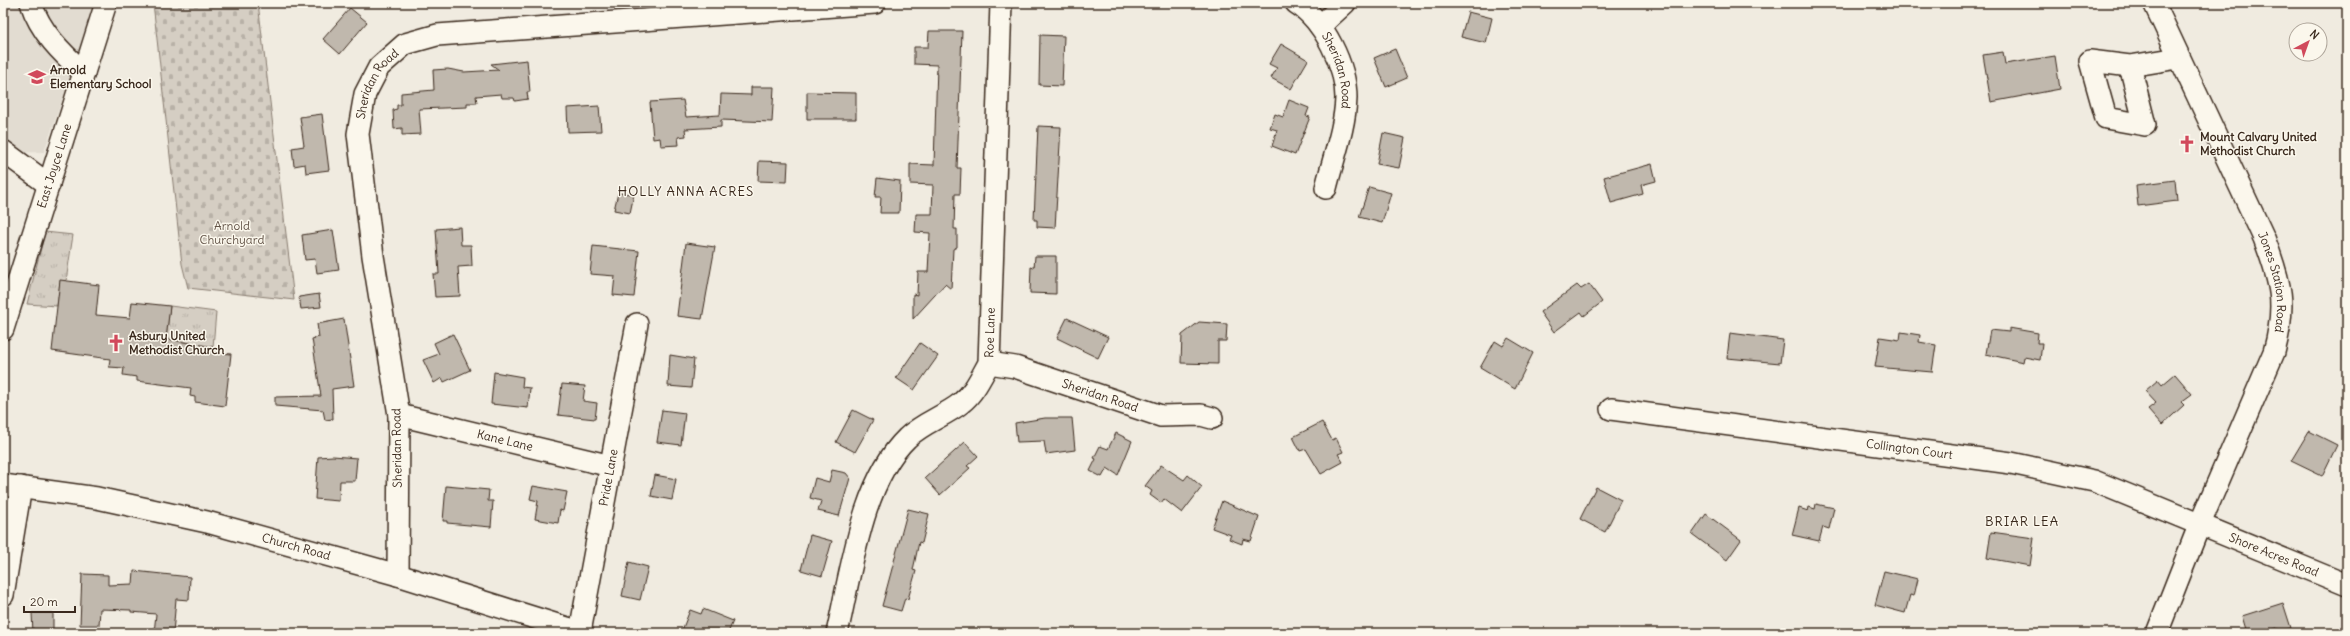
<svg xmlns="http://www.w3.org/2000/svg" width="2350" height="636" viewBox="0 0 2350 636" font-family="Delius,sans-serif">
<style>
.built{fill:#e2dcd1}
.cemetery{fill:url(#cemetery-stones);stroke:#887c70}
.park{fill:url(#park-tufts);stroke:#887c70}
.building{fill:#c0b8ad;stroke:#3b2a1e}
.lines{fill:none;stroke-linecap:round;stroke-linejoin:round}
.minor-casing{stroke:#3b2a1e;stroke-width:24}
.minor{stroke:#fbf7ec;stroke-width:21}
.labels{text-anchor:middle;stroke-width:3;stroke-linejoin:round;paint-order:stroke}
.poi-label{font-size:12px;font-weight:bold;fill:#3b2a1e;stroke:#fbf7ec;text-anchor:start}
.street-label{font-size:12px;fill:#3b2a1e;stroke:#fbf7ec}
.park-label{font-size:12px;fill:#625347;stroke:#fbf7ec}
.neighbourhood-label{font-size:13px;letter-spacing:1px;fill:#3b2a1e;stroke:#fbf7ec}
</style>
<defs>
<pattern id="cemetery-stones" width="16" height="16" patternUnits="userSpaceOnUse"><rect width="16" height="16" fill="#d5cec3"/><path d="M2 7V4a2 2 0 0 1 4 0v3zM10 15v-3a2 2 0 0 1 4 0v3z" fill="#b8b1a7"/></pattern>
<pattern id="park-tufts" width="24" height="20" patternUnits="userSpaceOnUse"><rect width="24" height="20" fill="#d5cec3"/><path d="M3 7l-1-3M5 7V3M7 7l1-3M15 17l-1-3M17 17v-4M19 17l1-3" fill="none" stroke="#b8b1a7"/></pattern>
</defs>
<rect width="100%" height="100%" fill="#f0ebe0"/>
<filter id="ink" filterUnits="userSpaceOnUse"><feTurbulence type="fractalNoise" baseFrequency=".025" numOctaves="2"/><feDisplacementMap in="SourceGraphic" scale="8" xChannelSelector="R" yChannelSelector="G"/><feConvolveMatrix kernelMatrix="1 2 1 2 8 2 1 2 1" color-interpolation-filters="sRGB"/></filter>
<g filter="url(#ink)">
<path class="built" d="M3 3H96L44 152 3 153Z"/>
<path class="cemetery" d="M153 3H258L294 300 188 288 182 264Z"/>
<path class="park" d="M45 232 73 235 66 281H60L57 306 27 304Z
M170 306 216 312 213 347 166 339Z"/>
<path class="building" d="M350 8 367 22 340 54 323 39Z
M1468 12 1492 18 1486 43 1461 37Z
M929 31H962L957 168H961L960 194H955L954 229H957V247L953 249 951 289 945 284 913 319V294L917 295 918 272H928L930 233 915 232 916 214H932L933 185 910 184V164L934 165 937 65 914 64V47H928Z
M1040 35 1064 36 1062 86 1039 85Z
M1281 44 1308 60 1291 89 1271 78 1277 68 1269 64Z
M1395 49 1407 78 1386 87 1374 58Z
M2003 52 2005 64 2055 56 2060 89 1991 102 1983 55Z
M527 60 530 92H527L528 99 515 101 514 98H502L501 94 476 96 477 103H467V107L419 109 421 134 402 135V128L394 129 393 110 397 109V105H401V93L434 90 433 70 448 69 464 72 499 70 491 64Z
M751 87H774L772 122 721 120V127L685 129 686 136 678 137 679 145 661 146 660 138 653 139 650 102 683 100 686 117 720 115 721 94 751 95Z
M807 92 856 93V119H807Z
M1289 100 1309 108 1306 116 1310 117 1295 155 1272 146 1277 130 1270 128 1275 114 1283 117Z
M599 106 601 131 568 132 567 108Z
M322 114 329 170 306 173 305 164 294 166 292 148 304 146 300 117Z
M1038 126 1061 127 1055 228 1037 227V220H1034Z
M1383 133 1405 138 1399 168 1377 164Z
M759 161 788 162 787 182 758 181Z
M1652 164 1656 181 1641 185 1643 194 1611 203 1604 177Z
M877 178 900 181 899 213H880L881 197H875Z
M2175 180 2177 201 2138 206 2136 185Z
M1369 187 1391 193 1382 223 1359 217Z
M618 193 634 194 630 213 614 210Z
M460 227 461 245H471L472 266 458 267 460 296 435 297 433 274H439L436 229Z
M333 230 339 270 317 273 315 259 305 260 302 235Z
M686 243 715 247 702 319 677 316Z
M593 246 639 251 634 297 613 295 615 276 590 274Z
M1035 256H1056V294L1030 293 1031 267 1034 268Z
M60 280 99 285 96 315 130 318 132 302 170 306 166 339 213 347 212 352 231 354 225 406 195 402V397L190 396 191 388 137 381V377L123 375 124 368 109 367 110 359 52 351Z
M1589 284 1602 302 1584 316 1581 312 1554 332 1540 312 1577 285 1581 289Z
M319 294 321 307 301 309 299 297Z
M1067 318 1108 337 1098 358 1057 338Z
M344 319 354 386 332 389 333 419 325 420 323 410 275 406V397L321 396 312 339 319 337 317 324Z
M1199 322 1227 324 1226 341H1218V364L1181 363 1182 335Z
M2009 328 2038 333 2037 343H2042L2040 360 2024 357 2023 362 1986 354 1990 330 2009 332Z
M1901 332 1920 335 1919 342 1936 345 1932 372 1875 367 1880 337 1900 340Z
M1730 333 1783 340 1780 363 1727 358Z
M453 334 470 370 444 382 442 378 434 383 423 360 439 354 434 343Z
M1508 338 1533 353 1515 389 1480 368 1495 341 1503 346Z
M920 343 938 356 914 390 896 378Z
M670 355 694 359 691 388 668 386Z
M494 372 523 377 522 387 530 388 528 408 491 404Z
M2175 374 2192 394 2181 402 2184 405 2162 425 2148 409 2156 403 2145 391 2158 380 2162 385Z
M562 384 585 386 583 401 597 403 595 419 558 415Z
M662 410 685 413 681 445 657 442Z
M853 410 873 420 855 452 836 442Z
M1045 418H1072L1075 450 1046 454 1044 441 1017 442 1015 423Z
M1322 422 1332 440 1336 438 1343 452 1338 454 1343 462 1321 474 1306 449 1300 451 1293 437Z
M2309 431 2337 445 2322 476 2291 461Z
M1116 433 1132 441 1118 475 1107 468 1102 477 1090 471 1096 459 1094 458 1100 446 1108 449Z
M965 442 978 456 967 466 970 468 940 495 925 478Z
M333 456 357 458 355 481H340L339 501 315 499 318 457Z
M1161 465 1184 480 1188 475 1202 487 1182 513 1164 499 1161 503 1150 495 1152 491 1145 486Z
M832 470 846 473 850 478 839 516 818 511 821 501 810 498 815 478 829 482Z
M655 475 676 479 672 500 651 496Z
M446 486 489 490 488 501H493L491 527 447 523V521H443Z
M533 486 567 492 563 511 560 510 558 523 535 519 538 501 530 499Z
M1596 487 1621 500 1605 532 1580 519Z
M1222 501 1259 517 1251 541 1243 539 1242 544 1229 539 1231 535 1212 528Z
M1816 504 1834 508 1829 529 1823 527 1819 541 1792 535 1799 508 1808 511 1809 507 1815 509Z
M908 509 929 514 922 543 919 542 913 570 916 571 908 599 905 598 901 611 882 606Z
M1706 514 1741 540 1727 560 1692 534Z
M1991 532 2034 538 2030 566 1987 558Z
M810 535 832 541 822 576 801 570Z
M629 562 648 567 640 600 622 596Z
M134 571 190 577 189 600 176 599 173 633H154L156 614 131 612V610L100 609 99 625H80L82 574 108 575V585L133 584Z
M1884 571 1918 579 1914 596 1910 595 1905 613 1875 605Z
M2283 603 2291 628 2278 632 2277 628 2261 633H2247L2242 616Z
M703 609 733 621 728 633H681L690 610 701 614Z
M32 613H53V633H33Z"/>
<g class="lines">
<g class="minor-casing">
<g id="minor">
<path d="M31 3C40 32 62 53 84 73"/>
<path id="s1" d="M1296 3C1324 20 1346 66 1346 98 1345 128 1333 159 1326 188"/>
<path id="s2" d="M2154 3 2264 238C2281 283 2287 304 2274 352L2199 526 2157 633"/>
<path d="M1320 26 1345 3"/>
<path d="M2130 66 2090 61 2106 118 2145 125 2130 66 2178 58"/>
<path d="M3 151 49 185"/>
<path id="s3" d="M3 329 106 3"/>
<path id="s4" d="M989 363 1015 367 1161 416 1201 415 1212 418"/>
<path id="s5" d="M1611 409 2011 463 2094 481 2347 585"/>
<path id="s6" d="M399 415 611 466"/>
<path id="s7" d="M3 485 97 498 207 522 398 575 583 633"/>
<path id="s8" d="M398 575 399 415 373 256 358 134 365 94 379 67 405 44 437 35 875 3"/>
<path d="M3 595 21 487"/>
<path id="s9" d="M580 632 637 324"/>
<path id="s10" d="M837 633C851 573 862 481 907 438 922 423 945 416 961 403 974 393 981 377 989 363L1001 3"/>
</g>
</g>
<use href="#minor" class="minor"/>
</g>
</g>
<defs>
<g id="school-bare" transform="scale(1.38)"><path d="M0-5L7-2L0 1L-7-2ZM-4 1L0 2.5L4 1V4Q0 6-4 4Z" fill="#d1495b" stroke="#fbf7ec" stroke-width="2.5" paint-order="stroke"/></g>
<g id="church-bare" transform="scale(1.38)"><path d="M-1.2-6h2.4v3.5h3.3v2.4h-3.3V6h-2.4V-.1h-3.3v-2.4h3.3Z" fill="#d1495b" stroke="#fbf7ec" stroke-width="2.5" paint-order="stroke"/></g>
</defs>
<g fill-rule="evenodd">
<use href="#school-bare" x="37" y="77"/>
<use href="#church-bare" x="2187" y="144"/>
<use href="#church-bare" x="116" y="343"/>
</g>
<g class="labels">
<g class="poi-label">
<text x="50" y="74">Arnold<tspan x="50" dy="14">Elementary School</tspan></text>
<text x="2200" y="141">Mount Calvary United<tspan x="2200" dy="14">Methodist Church</tspan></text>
<text x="129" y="340">Asbury United<tspan x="129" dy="14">Methodist Church</tspan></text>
</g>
<g class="street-label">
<text dy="4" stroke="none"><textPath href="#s1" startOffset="82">Sheridan Road</textPath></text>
<text dy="4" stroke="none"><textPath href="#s8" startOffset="499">Sheridan Road</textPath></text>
<text dy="4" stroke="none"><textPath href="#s3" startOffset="171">East Joyce Lane</textPath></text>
<text dy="4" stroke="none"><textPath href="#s2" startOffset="305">Jones Station Road</textPath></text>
<text dy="4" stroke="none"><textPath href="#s10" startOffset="354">Roe Lane</textPath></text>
<text dy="4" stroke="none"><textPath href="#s4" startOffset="116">Sheridan Road</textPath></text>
<text dy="4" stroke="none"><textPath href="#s6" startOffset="109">Kane Lane</textPath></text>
<text transform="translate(397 448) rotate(-91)" y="4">Sheridan Road</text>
<text dy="4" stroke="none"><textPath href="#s5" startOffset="301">Collington Court</textPath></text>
<text dy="4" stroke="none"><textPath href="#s9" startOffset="157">Pride Lane</textPath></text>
<text dy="4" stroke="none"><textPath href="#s7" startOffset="300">Church Road</textPath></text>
<text dy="4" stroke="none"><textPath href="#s5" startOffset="683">Shore Acres Road</textPath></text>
</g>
<g class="park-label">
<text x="232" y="230">Arnold<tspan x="232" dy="14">Churchyard</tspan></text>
</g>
<g class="neighbourhood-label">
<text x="686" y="196">HOLLY ANNA ACRES</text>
<text x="2022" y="526">BRIAR LEA</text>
</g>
</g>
<rect width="2350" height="636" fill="none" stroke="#fbf7ec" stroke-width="16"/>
<rect x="8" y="8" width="2334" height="620" fill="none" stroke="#3b2a1e" stroke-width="1.5" filter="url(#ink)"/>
<g transform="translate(2308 42) rotate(41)"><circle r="19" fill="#fbf7ec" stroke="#aea59a"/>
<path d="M0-3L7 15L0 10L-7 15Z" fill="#d1495b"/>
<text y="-6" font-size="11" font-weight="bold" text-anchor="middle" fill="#3b2a1e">N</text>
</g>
<path d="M24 606v6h51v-6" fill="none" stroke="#3b2a1e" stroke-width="2"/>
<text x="30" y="606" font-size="12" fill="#3b2a1e" stroke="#fbf7ec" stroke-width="3" paint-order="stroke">20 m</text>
</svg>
